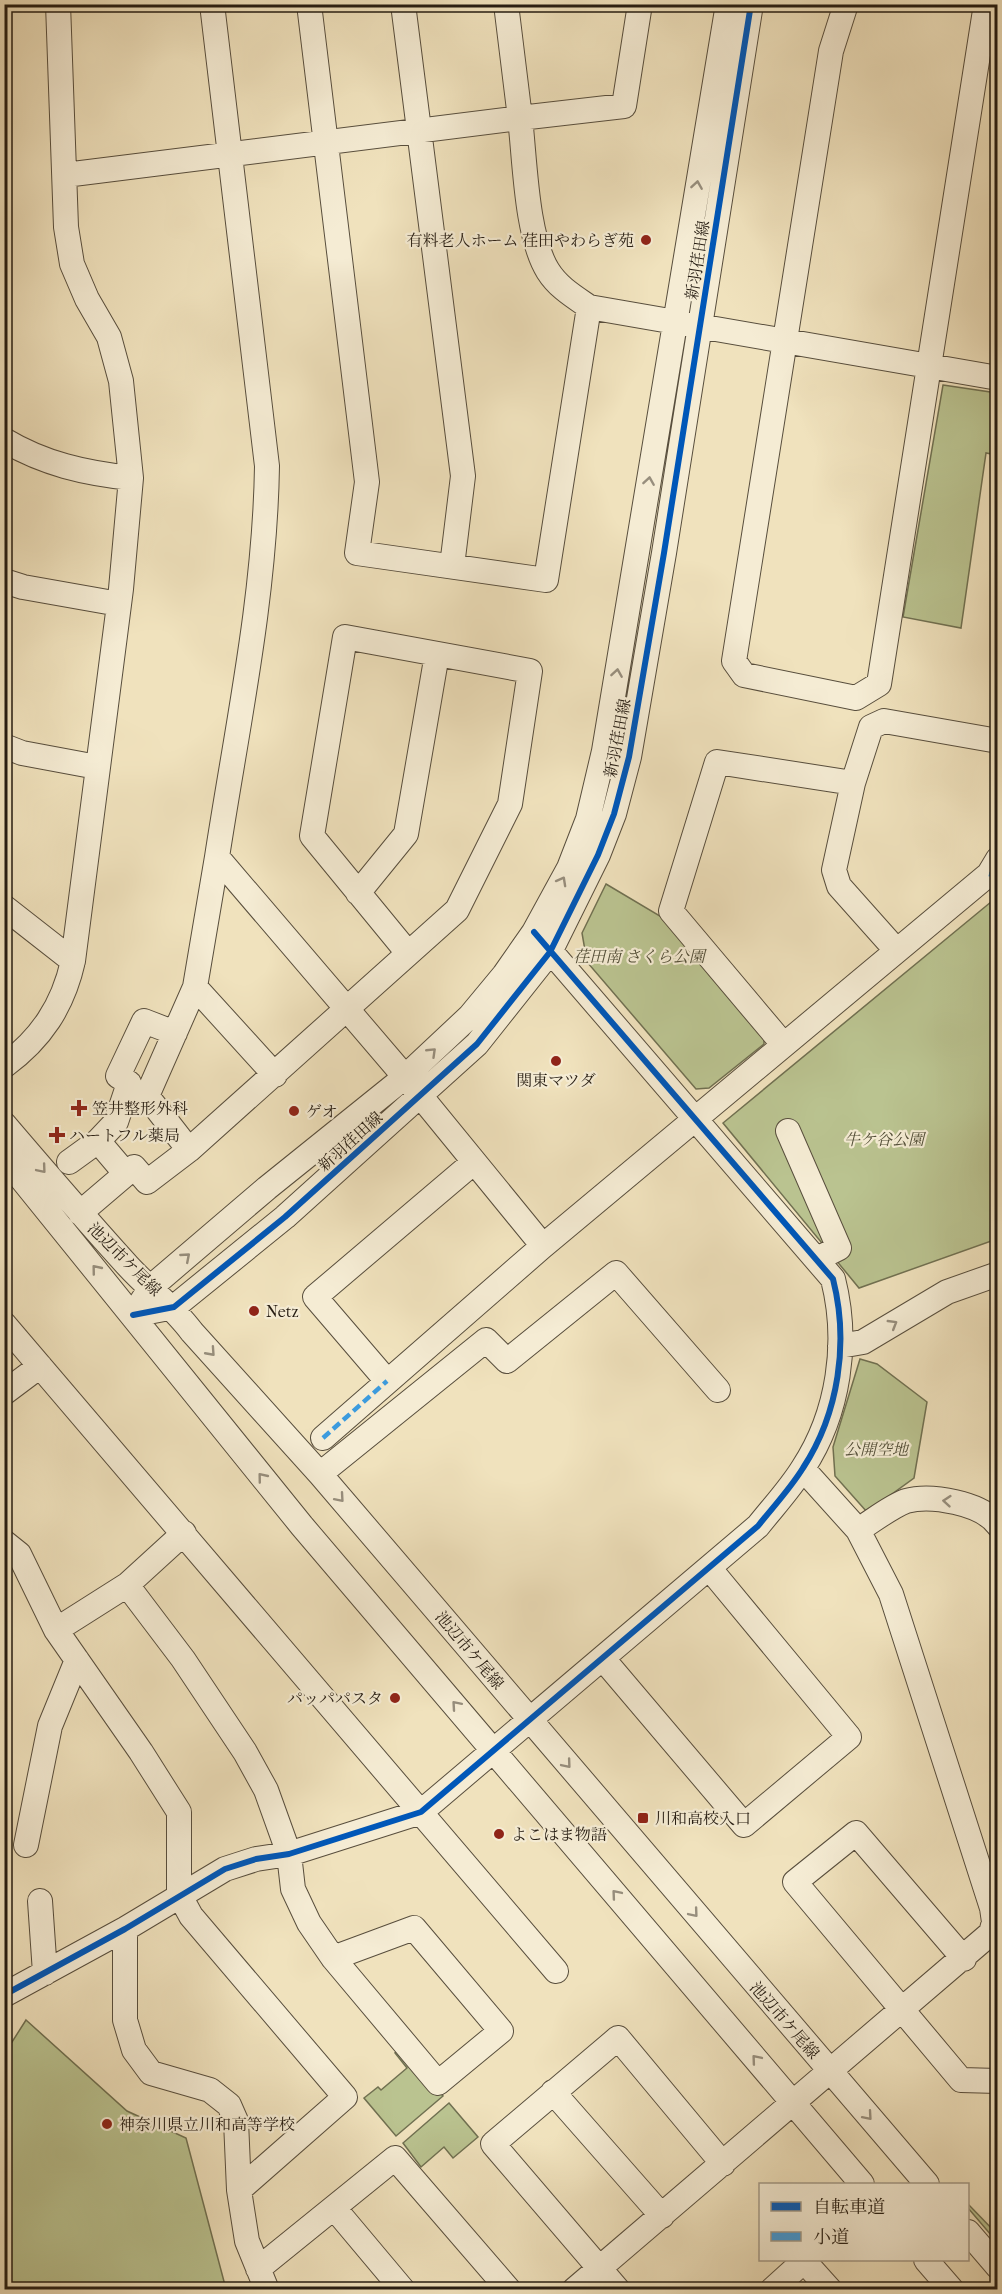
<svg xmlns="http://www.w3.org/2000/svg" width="1002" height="2294" viewBox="0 0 1002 2294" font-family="'IM FELL French Canon','Noto Serif JP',serif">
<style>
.green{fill:#bac390;stroke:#707051;stroke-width:1.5}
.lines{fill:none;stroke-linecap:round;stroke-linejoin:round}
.minor-casing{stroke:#584e3d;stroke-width:26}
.minor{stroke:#f5ecd4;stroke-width:24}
.quiet{stroke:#3c9bde;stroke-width:4.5;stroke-dasharray:9 4.5;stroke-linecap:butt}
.cycleway-casing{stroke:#f5ecd4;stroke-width:10}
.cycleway{stroke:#0057b8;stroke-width:6}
.oneway{stroke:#978e7d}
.poi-dot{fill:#8f2418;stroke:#f5ecd4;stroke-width:2}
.labels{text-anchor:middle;stroke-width:4.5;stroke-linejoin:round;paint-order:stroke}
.poi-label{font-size:16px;fill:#251c12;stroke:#f5ecd4;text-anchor:start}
.street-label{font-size:16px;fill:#251c12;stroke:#f5ecd4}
.park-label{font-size:16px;font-style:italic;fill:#524e38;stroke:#f5ecd4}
</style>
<rect width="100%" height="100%" fill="#f0e2bd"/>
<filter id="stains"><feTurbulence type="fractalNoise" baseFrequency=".00333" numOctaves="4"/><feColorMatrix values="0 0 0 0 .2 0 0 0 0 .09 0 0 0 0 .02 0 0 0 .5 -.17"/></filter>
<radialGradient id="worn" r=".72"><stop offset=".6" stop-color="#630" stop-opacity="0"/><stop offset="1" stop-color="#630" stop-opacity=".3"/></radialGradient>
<path class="green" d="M943 385 997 393V455L986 453 961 628 903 617Z
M606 884 665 919 764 1036V1044L709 1088 696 1089 587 962 582 933Z
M997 897V1239L859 1288 723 1123Z
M860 1359 877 1364 927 1402 914 1478 867 1512 835 1476 833 1447Z
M26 2020 127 2111 186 2138 226 2289H5V2053Z
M402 2048 443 2096 396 2136 364 2098 378 2087 381 2090 407 2068 395 2053Z
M449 2103 478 2137 453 2158 444 2147 421 2167 403 2143Z
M968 2204 997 2234V2242L968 2208Z"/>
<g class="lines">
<g class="minor-casing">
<path id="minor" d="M212 4 267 466C265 598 237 727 217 857L405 1077 543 1246
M309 4 367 482 357 553 546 580 589 307
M403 4 463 476 452 566
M506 4 520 118 624 106 640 4
M846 4 831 51 734 661 744 675 856 698 879 684 986 4
M65 175 520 118C525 160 526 236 548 271 558 287 573 296 589 307L998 378
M4 440C44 464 85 473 131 478
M4 581 23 587 119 604
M4 746 22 753 97 767
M217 857 195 987 147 1096 189 1150 457 910 510 804 530 671 345 637 312 836 408 953
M358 893 406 834 437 654
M4 907 73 961
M896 950 839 886 834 870 853 783 871 727 884 721 998 741
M195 987 275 1075
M783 1044 671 911 717 762 853 783
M4 1066C41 1039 63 1006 73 961L121 589 131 478 121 381 109 337 87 299 72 264 66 227 58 4
M4 1124C45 1172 86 1220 128 1266 150 1290 172 1305 192 1332L320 1474 927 2184
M788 1131 839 1248 817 1259
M98 1141 126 1174
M4 1157 302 1526 862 2184
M69 1162 98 1141 116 1122 129 1083 118 1076 144 1021 175 1033
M80 1213 134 1167 147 1182 189 1150
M133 1315 174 1307 285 1217 477 1044 550 952 598 855 614 814 629 757 664 553 751 4
M133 1315 151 1287 267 1188 405 1077 470 1016 504 975 534 932 569 868 588 819 604 751 728 4
M4 1324 556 1971
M840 1346 863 1342 947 1292 998 1274
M387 1381 315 1297 474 1162
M4 1393 40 1366
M323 1438 543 1246 989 874 998 859
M320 1474 486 1340 507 1361 616 1273 718 1390
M858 1530C873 1521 890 1507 906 1501 931 1494 982 1503 998 1525
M4 1542 19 1554 56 1630 141 1752 179 1812V1894L191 1916 345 2097 239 2190
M127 1585 183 1659 245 1752 266 1790 289 1854 293 1889 309 1923 333 1958 438 2083 501 2031 414 1928 333 1958
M56 1630 127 1585 184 1533
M604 1660 744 1825 849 1737 710 1569
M26 1845 50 1726 77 1660
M40 1901 45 1973
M125 1929V2020L134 2050 151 2073 210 2090 229 2105 236 2121 239 2190 247 2241 267 2290
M964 1959 856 1833 795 1882 961 2080 998 2081
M4 1995 125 1929 225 1869 256 1859 289 1854 421 1812 758 1526C773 1507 790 1489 803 1468 839 1413 849 1342 833 1279L534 932
M553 2092 662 2216
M335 2209 403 2290
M968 2232 998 2267
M926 2260 952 2290
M258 2269 395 2158 509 2290
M574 2290 991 1933 994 1922 992 1908 891 1594 858 1530 803 1469
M618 2290 493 2144 618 2038 723 2164
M772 2290 804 2261 830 2290"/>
</g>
<use href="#minor" class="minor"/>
<path class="quiet" d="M989 874 998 876
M323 1438 387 1381"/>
<g class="cycleway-casing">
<path id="cycleway" d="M133 1315 174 1307 285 1217 477 1044 550 952 598 855 614 814 629 757 664 553 751 4
M4 1995 125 1929 225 1869 256 1859 289 1854 421 1812 758 1526C773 1507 790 1489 803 1468 839 1413 849 1342 833 1279L534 932"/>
</g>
<use href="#cycleway" class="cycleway"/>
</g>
<defs><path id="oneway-chevron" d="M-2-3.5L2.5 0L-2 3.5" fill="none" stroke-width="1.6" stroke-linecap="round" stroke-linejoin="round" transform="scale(1.5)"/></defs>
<g class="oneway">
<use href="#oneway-chevron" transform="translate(697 185) rotate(-81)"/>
<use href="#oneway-chevron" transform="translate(649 481) rotate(-81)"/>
<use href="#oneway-chevron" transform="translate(617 673) rotate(-81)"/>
<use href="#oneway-chevron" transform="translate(562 881) rotate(-61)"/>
<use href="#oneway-chevron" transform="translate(432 1052) rotate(-44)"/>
<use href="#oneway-chevron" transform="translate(42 1169) rotate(50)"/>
<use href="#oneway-chevron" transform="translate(186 1257) rotate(-41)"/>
<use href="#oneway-chevron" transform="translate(96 1269) rotate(-129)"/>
<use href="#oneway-chevron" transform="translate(893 1324) rotate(-31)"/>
<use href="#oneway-chevron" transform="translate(211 1352) rotate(48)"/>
<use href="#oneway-chevron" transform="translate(262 1477) rotate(-129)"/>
<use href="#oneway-chevron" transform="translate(340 1498) rotate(49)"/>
<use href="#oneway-chevron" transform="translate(947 1501) rotate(-175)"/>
<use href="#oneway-chevron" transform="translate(456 1705) rotate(-131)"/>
<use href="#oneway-chevron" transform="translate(567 1764) rotate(50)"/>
<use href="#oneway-chevron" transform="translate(616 1894) rotate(-130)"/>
<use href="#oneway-chevron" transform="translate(694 1913) rotate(50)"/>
<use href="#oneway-chevron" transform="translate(756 2059) rotate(-130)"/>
<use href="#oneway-chevron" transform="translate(868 2116) rotate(49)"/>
</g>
<g class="poi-dot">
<circle cx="646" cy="240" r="6"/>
<circle cx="556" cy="1061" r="6"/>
<path d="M76 1099h6v6h6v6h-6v6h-6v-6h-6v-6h6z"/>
<circle cx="294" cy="1111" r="6"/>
<path d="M54 1126h6v6h6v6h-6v6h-6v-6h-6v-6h6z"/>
<circle cx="254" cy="1311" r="6"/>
<circle cx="395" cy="1698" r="6"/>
<rect x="637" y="1812" width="12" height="12" rx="3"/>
<circle cx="499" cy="1834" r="6"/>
<circle cx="107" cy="2124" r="6"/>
</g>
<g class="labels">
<g class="poi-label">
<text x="634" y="246" text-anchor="end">有料老人ホーム 荏田やわらぎ苑</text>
<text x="556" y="1086" text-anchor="middle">関東マツダ</text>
<text x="92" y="1114">笠井整形外科</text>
<text x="306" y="1117">ゲオ</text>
<text x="69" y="1141">ハートフル薬局</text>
<text x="266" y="1317">Netz</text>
<text x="383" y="1704" text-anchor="end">パッパパスタ</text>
<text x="655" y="1824">川和高校入口</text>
<text x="511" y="1840">よこはま物語</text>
<text x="119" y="2130">神奈川県立川和高等学校</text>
</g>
<g class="street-label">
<text transform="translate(697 260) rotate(-81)" y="6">新羽荏田線</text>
<text transform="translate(617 738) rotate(-79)" y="6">新羽荏田線</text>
<text transform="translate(350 1141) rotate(-42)" y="6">新羽荏田線</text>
<text transform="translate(125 1259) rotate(45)" y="6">池辺市ケ尾線</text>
<text transform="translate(470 1650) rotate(50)" y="6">池辺市ケ尾線</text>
<text transform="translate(785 2020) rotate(49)" y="6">池辺市ケ尾線</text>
</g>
<g class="park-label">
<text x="639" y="962">荏田南 さくら公園</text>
<text x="884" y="1145">牛ケ谷公園</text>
<text x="876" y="1455">公開空地</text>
</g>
</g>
<rect width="1002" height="2294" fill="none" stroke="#f0e2bd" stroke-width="24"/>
<rect x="6" y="6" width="990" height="2282" fill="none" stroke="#251c12" stroke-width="3"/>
<rect x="12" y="12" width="978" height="2270" fill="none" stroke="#251c12" stroke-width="1.5"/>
<rect x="759" y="2183" width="210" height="78" fill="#f5ecd4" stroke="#a29986" stroke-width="1.5"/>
<rect x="771" y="2202" width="30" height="9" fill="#0057b8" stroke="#a29986" stroke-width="1.5"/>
<text x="813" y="2213" font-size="18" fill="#251c12">自転車道</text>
<rect x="771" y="2232" width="30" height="9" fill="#3c9bde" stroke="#a29986" stroke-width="1.5"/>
<text x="813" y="2243" font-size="18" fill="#251c12">小道</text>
<rect width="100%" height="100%" filter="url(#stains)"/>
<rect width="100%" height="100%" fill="url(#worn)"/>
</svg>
